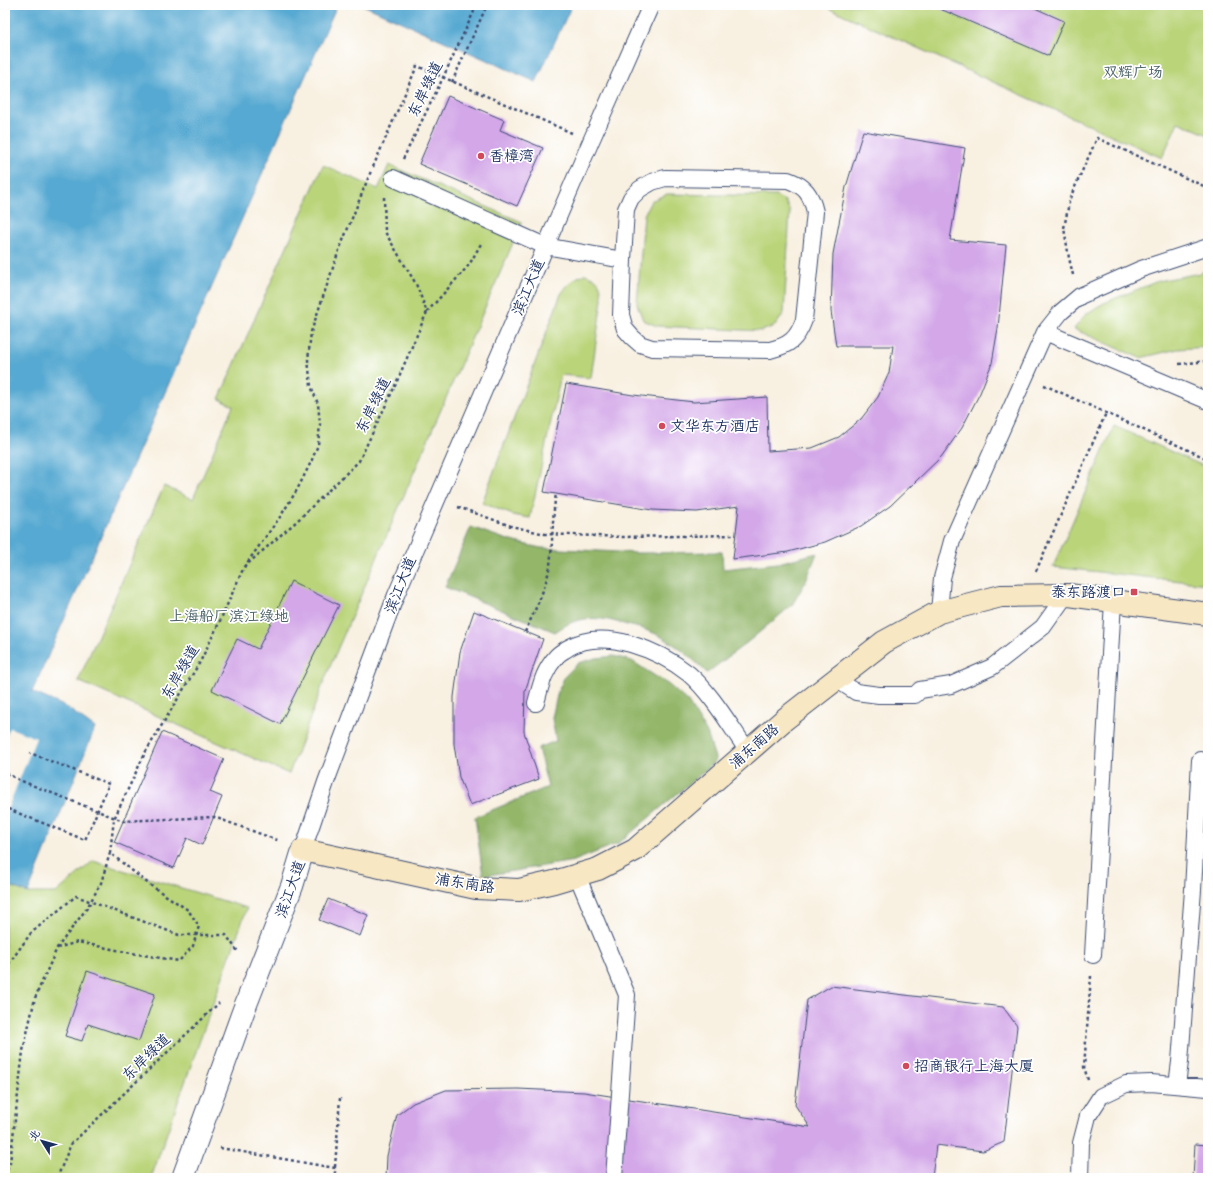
<svg xmlns="http://www.w3.org/2000/svg" width="1213" height="1183" viewBox="0 0 1213 1183" font-family="Mynerve,'LXGW WenKai TC',sans-serif">
<style>
.green{fill:#bad479;stroke:#6a826c}
.forest{fill:#93b669;stroke:#577264}
.water{fill:#57a9d2;stroke:#396c98}
.pier{fill:#f8f0e0}
.lines{fill:none;stroke-linecap:round;stroke-linejoin:round}
.ferry{stroke:#33608c;stroke-width:1;stroke-dasharray:5 4;stroke-linecap:butt}
.building{fill:#d3a7e8}
.lane-casing{stroke:#3c4c72;stroke-width:18}
.street-casing{stroke:#3c4c72;stroke-width:24}
.secondary-casing{stroke:#3c4c72;stroke-width:24}
.path{stroke:#3c4c72;stroke-width:2.5;stroke-dasharray:3 3;stroke-linecap:butt}
.lane{stroke:#fff;stroke-width:16}
.street{stroke:#fff;stroke-width:22}
.secondary{stroke:#f8e7c3;stroke-width:22}
.path-bridge{stroke:#3c4c72;stroke-width:2.5;stroke-dasharray:3 3;stroke-linecap:butt}
.poi-dot{fill:#d1495b;stroke:#fff;stroke-width:1.5}
.labels{text-anchor:middle;stroke-width:3.5;stroke-linejoin:round;paint-order:stroke}
.park-label{font-size:15px;fill:#4b6166;stroke:#fff}
.street-label{font-size:15px;fill:#1b2f5e;stroke:#fff}
.poi-label{font-size:15px;fill:#1b2f5e;stroke:#fff;text-anchor:start}
</style>
<rect width="100%" height="100%" fill="#fff"/>
<filter id="ink" filterUnits="userSpaceOnUse"><feTurbulence type="fractalNoise" baseFrequency=".025" numOctaves="2"/><feDisplacementMap in="SourceGraphic" scale="8" xChannelSelector="R" yChannelSelector="G"/><feConvolveMatrix kernelMatrix="1 2 1 2 8 2 1 2 1" color-interpolation-filters="sRGB"/></filter>
<filter id="wash" filterUnits="userSpaceOnUse"><feTurbulence type="fractalNoise" baseFrequency=".012" numOctaves="4" result="noise"/><feDisplacementMap in="SourceGraphic" scale="16" xChannelSelector="R" yChannelSelector="G"/><feGaussianBlur stdDeviation="0.9" result="paint"/><feColorMatrix in="noise" values="0 0 0 0 0 0 0 0 0 0 0 0 0 0 0 0 0 1.4 0 .05"/><feComposite in="paint" operator="in"/></filter>
<g filter="url(#wash)">
<rect width="100%" height="100%" fill="#f8f0e0"/>
<path class="green" d="M822 5H1208V135L1178 122 1162 158Z
M323 165 378 189 389 165 522 222 326 676 289 774 78 681 164 486 193 499 233 406 219 399Z
M667 194 776 196 785 201 790 211 784 313 776 325 762 331 657 326 643 320 637 304 644 215 651 201Z
M1208 270V347L1178 349 1140 358 1074 329 1086 314 1104 303 1158 281 1200 273Z
M585 274C600 279 601 284 602 299L591 378 561 375 530 518 513 515 482 503 561 294C568 284 573 278 585 274Z
M1114 426 1208 468V584L1053 567Z
M93 861 247 908 151 1178H5V884L28 893H56Z
M201 1174 228 1178H200Z"/>
<path class="forest" d="M471 527 505 539 523 544 541 548 638 553 722 552 723 569 778 563 817 553 805 583 792 605 749 641 707 673C692 658 676 644 656 634 647 630 637 627 627 625 614 621 600 617 585 619 574 620 564 626 555 632L445 587Z
M614 656 632 661 669 685 688 702 707 733 716 761 619 843 574 861 483 876 475 817 548 787 538 748 556 741 552 718 558 691 565 676 578 663 596 658Z"/>
<path class="water" d="M5 5H337L32 692 66 707 95 728 28 893 5 884Z
M363 5H572L536 82Z"/>
<path class="pier" d="M10 728 36 738 5 815V739Z"/>
<g class="lines">
<path class="ferry" d="M5 773H6"/>
</g>
<g id="blocks">
<path class="building" d="M931 5H1028L1064 21 1049 56Z
M448 96 504 120 500 130 543 148 517 206 419 164Z
M863 131 965 148 950 240 1006 245 998 328 992 363 980 393 962 428 941 457 890 506 861 526 825 542 788 552 733 559 739 506 697 512 652 510 544 492 566 384 633 395 694 402 767 397 768 451 812 448 839 437 861 419 878 397 889 373 893 346H836L831 311 833 254 846 187Z
M291 581 339 605 280 724 212 690 237 639 258 649Z
M474 611 543 639 525 691 524 732 539 779 470 805 459 777 454 744V697L460 652Z
M162 732 224 759 210 792 222 797 202 845 187 838 174 868 114 842Z
M328 899 368 915 360 936 319 920Z
M87 971 155 994 139 1041 88 1024 82 1041 65 1036Z
M831 986 1003 1007 1017 1026 1004 1142 983 1151 936 1145 932 1178H386L387 1156 397 1115 413 1103 446 1090 518 1089 584 1092 810 1127 795 1105 807 1000Z
M1195 1144 1208 1145V1178H1193Z"/>
</g>
</g>
<g filter="url(#ink)">
<use href="#blocks" fill-opacity="0" stroke="#3c4c72" stroke-width="1"/>
<g class="lines">
<g class="lane-casing">
<path id="lane" d="M393 178 545 246 623 260
M665 178 788 180C805 186 811 194 815 212L804 320C797 339 790 345 770 350L652 348 640 344 632 337 625 329 621 315 623 260 626 209 631 198 640 189 652 182Z
M1045 332 1208 401
M939 612 942 578 952 541 1045 332 1061 312 1080 296 1141 269 1208 247
M836 679 856 692 879 695H915L920 690 951 685 992 667 1043 627 1065 596
M536 703C541 685 543 672 556 657 559 653 564 651 568 648 604 626 660 651 689 674 712 694 730 726 748 751
M303 850 326 782 396 595 591 141 651 5
M577 875 627 995 614 1178
M1093 955 1113 601
M1177 1085 1180 1062 1193 890 1200 760
M1080 1178 1081 1143 1088 1116 1101 1096 1126 1084 1151 1083 1208 1088"/>
</g>
<g class="street-casing">
<path id="street" d="M183 1178 243 1012 292 886 303 850"/>
</g>
<g class="secondary-casing">
<path id="secondary" d="M303 850 476 888 519 890 554 882 598 869 635 850 785 719 884 642 939 612 1001 596 1069 595 1208 614"/>
</g>
<path class="path" d="M452 82 487 5
M403 159 440 84
M373 167 417 66 572 133
M384 197 385 232 416 284 427 312 394 388
M1073 275 1069 258 1064 228 1070 198 1097 138 1208 188
M427 312 469 265 482 242
M1179 364 1208 361
M1044 385 1208 459
M458 507 511 526 545 534 623 537 735 535
M244 567 280 517 297 490 311 462 318 445 320 424 318 404 311 386 308 360 311 332 338 253 371 171
M1036 571 1106 413
M6 773 19 780 123 821 214 817 280 841
M8 809 85 840 109 784 30 753
M5 969 31 933 76 896 179 935H226L239 953
M1088 1080 1084 1067 1091 976
M220 1148 335 1168V1178
M335 1167 340 1098
M5 1175 10 1163 23 1051 35 998 57 948 87 908 101 883 110 853
M57 1178 71 1144 219 1003"/>
<use href="#lane" class="lane"/>
<use href="#street" class="street"/>
<use href="#secondary" class="secondary"/>
<path class="path-bridge" d="M440 84 477 5
M525 632C535 610 546 588 550 565 553 541 552 517 556 494
M57 948 78 942 126 952 179 961 193 946 199 926 188 910 150 885 110 853 114 819 145 753 200 662 219 623 244 567 297 521 359 461 394 388"/>
</g>
</g>
<g class="poi-dot">
<circle cx="481" cy="156" r="4"/>
<circle cx="662" cy="426" r="4"/>
<rect x="1130" y="588" width="8" height="8" rx="2"/>
<circle cx="906" cy="1066" r="4"/>
</g>
<g class="labels">
<g class="park-label">
<text x="1133" y="77">双辉广场</text>
<text x="229" y="621">上海船厂滨江绿地</text>
</g>
<g class="street-label">
<text transform="translate(425 89) rotate(-64)" y="5">东岸绿道</text>
<text transform="translate(528 287) rotate(-67)" y="5">滨江大道</text>
<text transform="translate(373 405) rotate(-64)" y="5">东岸绿道</text>
<text transform="translate(400 585) rotate(-68)" y="5">滨江大道</text>
<text transform="translate(180 672) rotate(-60)" y="5">东岸绿道</text>
<text transform="translate(754 746) rotate(-41)" y="5">浦东南路</text>
<text transform="translate(465 883) rotate(9)" y="5">浦东南路</text>
<text transform="translate(290 889) rotate(-70)" y="5">滨江大道</text>
<text transform="translate(146 1057) rotate(-44)" y="5">东岸绿道</text>
</g>
<g class="poi-label">
<text x="489" y="161">香樟湾</text>
<text x="670" y="431">文华东方酒店</text>
<text x="1126" y="597" text-anchor="end">泰东路渡口</text>
<text x="914" y="1071">招商银行上海大厦</text>
</g>
</g>
<rect width="1213" height="1183" fill="none" stroke="#fff" stroke-width="20"/>
<g transform="translate(42 1141) rotate(307)" stroke="#ffffff" stroke-width="3" paint-order="stroke">
<path d="M0-3L7 15L0 10L-7 15Z" fill="#1b2f5e"/>
<text y="-6" font-size="11" font-weight="bold" text-anchor="middle" fill="#1b2f5e">北</text>
</g>
</svg>
